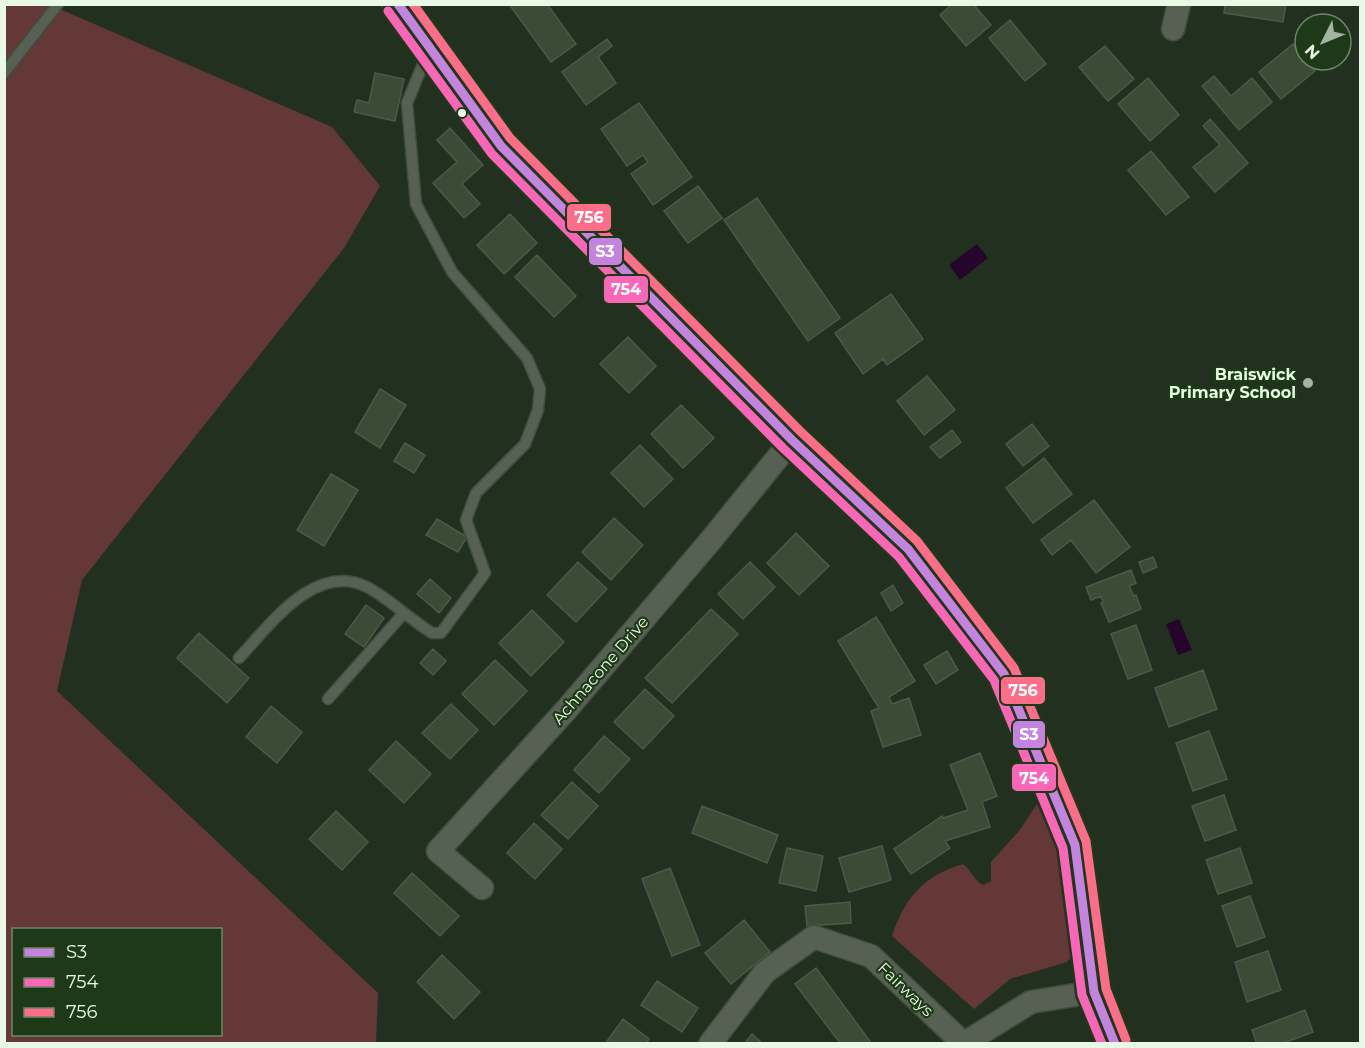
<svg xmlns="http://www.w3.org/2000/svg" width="1365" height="1048" viewBox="0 0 1365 1048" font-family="Montserrat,sans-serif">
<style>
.green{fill:#633836;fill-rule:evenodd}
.water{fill:#26052c}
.building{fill:#3b4b36;stroke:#4c5949;stroke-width:1.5}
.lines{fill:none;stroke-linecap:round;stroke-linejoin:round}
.lane-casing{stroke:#404d3e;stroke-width:13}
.street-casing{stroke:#404d3e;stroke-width:25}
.secondary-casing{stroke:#404d3e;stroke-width:34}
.lane{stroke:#566154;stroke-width:10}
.street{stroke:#566154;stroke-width:22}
.secondary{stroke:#566154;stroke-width:32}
.bus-1-casing{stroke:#1d3917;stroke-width:14}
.bus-2-casing{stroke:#1d3917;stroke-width:14}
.bus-3-casing{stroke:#1d3917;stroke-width:14}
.bus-1{stroke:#c483df;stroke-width:9}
.bus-2{stroke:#fa66b7;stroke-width:9}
.bus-3{stroke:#fb6d88;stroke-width:9}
.bus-dot{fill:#e8fae5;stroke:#1d3917;stroke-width:2}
.poi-dot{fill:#a3b4a0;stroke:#1d3917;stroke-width:2}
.labels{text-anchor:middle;stroke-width:4.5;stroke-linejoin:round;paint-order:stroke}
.poi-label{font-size:16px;font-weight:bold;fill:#e8fae5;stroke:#1d3917;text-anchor:end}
.street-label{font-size:16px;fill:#e8fae5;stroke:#1d3917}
.line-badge{stroke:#1d3917;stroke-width:2}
.badge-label{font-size:16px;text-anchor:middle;font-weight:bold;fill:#fff}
</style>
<rect width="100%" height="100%" fill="#22311f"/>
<path class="green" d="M48 4 332 127 380 186 344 248 82 580 57 691 378 993 376 1043 5 1044 4 5ZM14 930H220V1034H14Z
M1037 804 1068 867 1078 938 1072 956 1067 962 1010 979 974 1009 892 936C904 898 925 875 963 864 971 870 974 880 983 885L991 881V862L1019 831Z"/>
<path class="water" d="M977 244 988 258 960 280 949 265Z
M1179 619 1192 650 1178 655 1166 624Z"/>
<path class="building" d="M509 4H547L576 44 551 62Z
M952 4H973L991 25 966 46 940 15Z
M1225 4H1286L1283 22 1224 13Z
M1010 20 1046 64 1025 81 989 38Z
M607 39 612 46 598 57 616 83 586 105 562 72Z
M1293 44 1315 71 1281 99 1259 72Z
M1105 46 1134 79 1108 101 1079 67Z
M375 73 404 79 395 121 354 112 357 100 369 103Z
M1214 76 1231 96 1252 78 1272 102 1239 130 1202 86Z
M1148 78 1179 115 1150 141 1118 104Z
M639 103 692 177 653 205 631 174 648 162 643 155 627 166 601 129Z
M1210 119 1248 163 1215 192 1193 167 1220 145 1203 126Z
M450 128 483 165 462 184 480 204 464 218 433 183 457 162 437 140Z
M1151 151 1189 197 1166 215 1128 170Z
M698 186 722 218 688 243 664 211Z
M757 198 840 318 808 341 724 220Z
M510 214 537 243 504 274 477 245Z
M537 255 576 296 554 317 515 277Z
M891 294 923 339 887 365 883 359 863 374 835 333Z
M628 337 656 366 629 393 600 364Z
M927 376 955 410 924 435 897 401Z
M380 389 406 405 380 448 355 432Z
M681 405 714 438 683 468 651 434Z
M1032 424 1049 446 1023 466 1006 444Z
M952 430 961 442 940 458 930 447Z
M405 443 425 455 414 473 394 461Z
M640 445 673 479 644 507 611 473Z
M1044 458 1072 494 1033 523 1006 488Z
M331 474 358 490 324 546 297 530Z
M1094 500 1130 547 1096 573 1071 540 1052 555 1041 540Z
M614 518 643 545 611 580 582 552Z
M437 519 467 537 458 552 426 535Z
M796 533 829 566 799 595 767 563Z
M1153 557 1157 567 1143 573 1139 562Z
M578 562 607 589 576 622 547 595Z
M750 562 775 587 743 619 718 594Z
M1131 570 1136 583 1129 586 1134 596 1136 595 1141 609 1109 622 1101 603 1103 602 1101 596 1091 600 1086 587Z
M430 579 451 598 439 613 417 594Z
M893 585 903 603 891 611 881 593Z
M366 605 384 618 364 647 345 634Z
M711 609 738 634 672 703 645 678Z
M532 610 564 642 531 676 499 643Z
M876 617 915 681 889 697 892 704 909 698 921 735 883 747 871 711 879 708 838 641Z
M1136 625 1152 670 1128 679 1111 634Z
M199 633 249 678 227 703 177 658Z
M433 649 446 661 433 675 420 663Z
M947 651 958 670 936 684 924 665Z
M495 660 527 691 494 725 462 694Z
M1203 670 1217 709 1169 727 1155 688Z
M645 689 674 716 643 749 614 722Z
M451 704 478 730 450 759 422 733Z
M271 706 302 732 277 763 246 737Z
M1209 731 1227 779 1193 791 1176 743Z
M604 736 630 759 599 793 574 770Z
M396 741 431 774 404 803 369 770Z
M980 753 997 796 982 802 990 827 945 841 950 848 911 874 894 849 942 816 943 818 968 810 950 765Z
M572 782 598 806 568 839 541 815Z
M1224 795 1236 830 1205 841 1192 806Z
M702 806 778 835 767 863 692 833Z
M336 811 368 842 342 870 309 839Z
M534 823 562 849 535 879 507 853Z
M882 846 891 880 849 892 839 858Z
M787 848 823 856 816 891 779 883Z
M1240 848 1252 883 1218 894 1206 860Z
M670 868 700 945 672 956 642 879Z
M412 873 459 916 440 936 394 893Z
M1250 896 1265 937 1237 947 1222 906Z
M850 902 851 923 807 926 805 906Z
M744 920 770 952 731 984 705 953Z
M1268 951 1281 990 1247 1002 1235 962Z
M442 955 480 992 454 1019 417 982Z
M816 968 872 1044H841L795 984Z
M657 981 698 1008 682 1032 641 1005Z
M1305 1010 1313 1032 1281 1044H1257L1252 1030Z
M623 1019 649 1039 646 1044H605Z
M752 1034 763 1044H744Z"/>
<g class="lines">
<g class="lane-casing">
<path id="lane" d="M4 73 58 4
M239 658C270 625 315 561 367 587 390 599 409 619 432 633H441L485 573 466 520 476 493 525 444 538 410 540 389 527 358 452 272 416 204 407 103 428 52
M328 699 404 613"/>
</g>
<g class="street-casing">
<path id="street" d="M1173 29 1179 4
M482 888 438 851 567 709 711 540 792 440
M710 1044 765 972 814 937 871 956 963 1043
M963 1044 1031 1002 1094 992"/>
</g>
<g class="secondary-casing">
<path id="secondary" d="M398 4 430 46 501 146 792 440 908 549 1004 674 1075 845 1094 992 1115 1044"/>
</g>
<use href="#lane" class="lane"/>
<use href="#street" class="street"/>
<use href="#secondary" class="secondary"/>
<g class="bus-1-casing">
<path id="bus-1" d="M398 4 501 146 792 440 908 549 1004 674 1075 845 1094 992 1115 1044"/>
</g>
<g class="bus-2-casing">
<path id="bus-2" d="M388 11 492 154 783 448 899 557 994 680 1063 848 1082 995 1102 1044"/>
</g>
<g class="bus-3-casing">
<path id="bus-3" d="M413 4 510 138 800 431 917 541 1014 668 1086 841 1106 989 1126 1040"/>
</g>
<use href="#bus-1" class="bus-1"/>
<use href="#bus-2" class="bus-2"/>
<use href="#bus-3" class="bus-3"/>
</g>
<circle class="bus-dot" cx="462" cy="113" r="5"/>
<circle class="poi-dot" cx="1308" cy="383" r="6"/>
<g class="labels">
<g class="poi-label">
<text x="1296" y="380">Braiswick<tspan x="1296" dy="18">Primary School</tspan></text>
</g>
<g class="street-label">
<text transform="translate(600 670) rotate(-49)" y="6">Achnacone Drive</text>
<text transform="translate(906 989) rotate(44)" y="6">Fairways</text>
</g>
</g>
<g class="line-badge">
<rect x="566" y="203" width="46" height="29" rx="6" fill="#fb6d88"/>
<rect x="588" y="237" width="35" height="29" rx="6" fill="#c483df"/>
<rect x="603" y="275" width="46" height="29" rx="6" fill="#fa66b7"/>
<rect x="1000" y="676" width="46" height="29" rx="6" fill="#fb6d88"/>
<rect x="1012" y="720" width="34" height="29" rx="6" fill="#c483df"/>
<rect x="1011" y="763" width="46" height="29" rx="6" fill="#fa66b7"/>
</g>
<g class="badge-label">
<text x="589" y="223">756</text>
<text x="605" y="257">S3</text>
<text x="626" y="295">754</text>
<text x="1023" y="696">756</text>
<text x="1029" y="740">S3</text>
<text x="1034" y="784">754</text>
</g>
<rect width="1365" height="1048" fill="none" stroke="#e8fae5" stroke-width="12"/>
<rect x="12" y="928" width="210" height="108" fill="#1d3917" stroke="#6e8669" stroke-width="1.5"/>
<rect x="24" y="948" width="30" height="9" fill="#c483df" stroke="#6e8669" stroke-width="1.5"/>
<text x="66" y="958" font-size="18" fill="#e8fae5">S3</text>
<rect x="24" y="978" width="30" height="9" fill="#fa66b7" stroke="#6e8669" stroke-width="1.5"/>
<text x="66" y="988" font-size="18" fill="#e8fae5">754</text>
<rect x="24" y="1008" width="30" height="9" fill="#fb6d88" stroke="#6e8669" stroke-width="1.5"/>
<text x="66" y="1018" font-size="18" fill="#e8fae5">756</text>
<g transform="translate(1323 42) rotate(227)"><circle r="28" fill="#1d3917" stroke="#6e8669" stroke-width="1.5"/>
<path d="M0-4.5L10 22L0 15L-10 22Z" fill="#a3b4a0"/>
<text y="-9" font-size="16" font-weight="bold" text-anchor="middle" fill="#e8fae5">N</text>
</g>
</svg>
